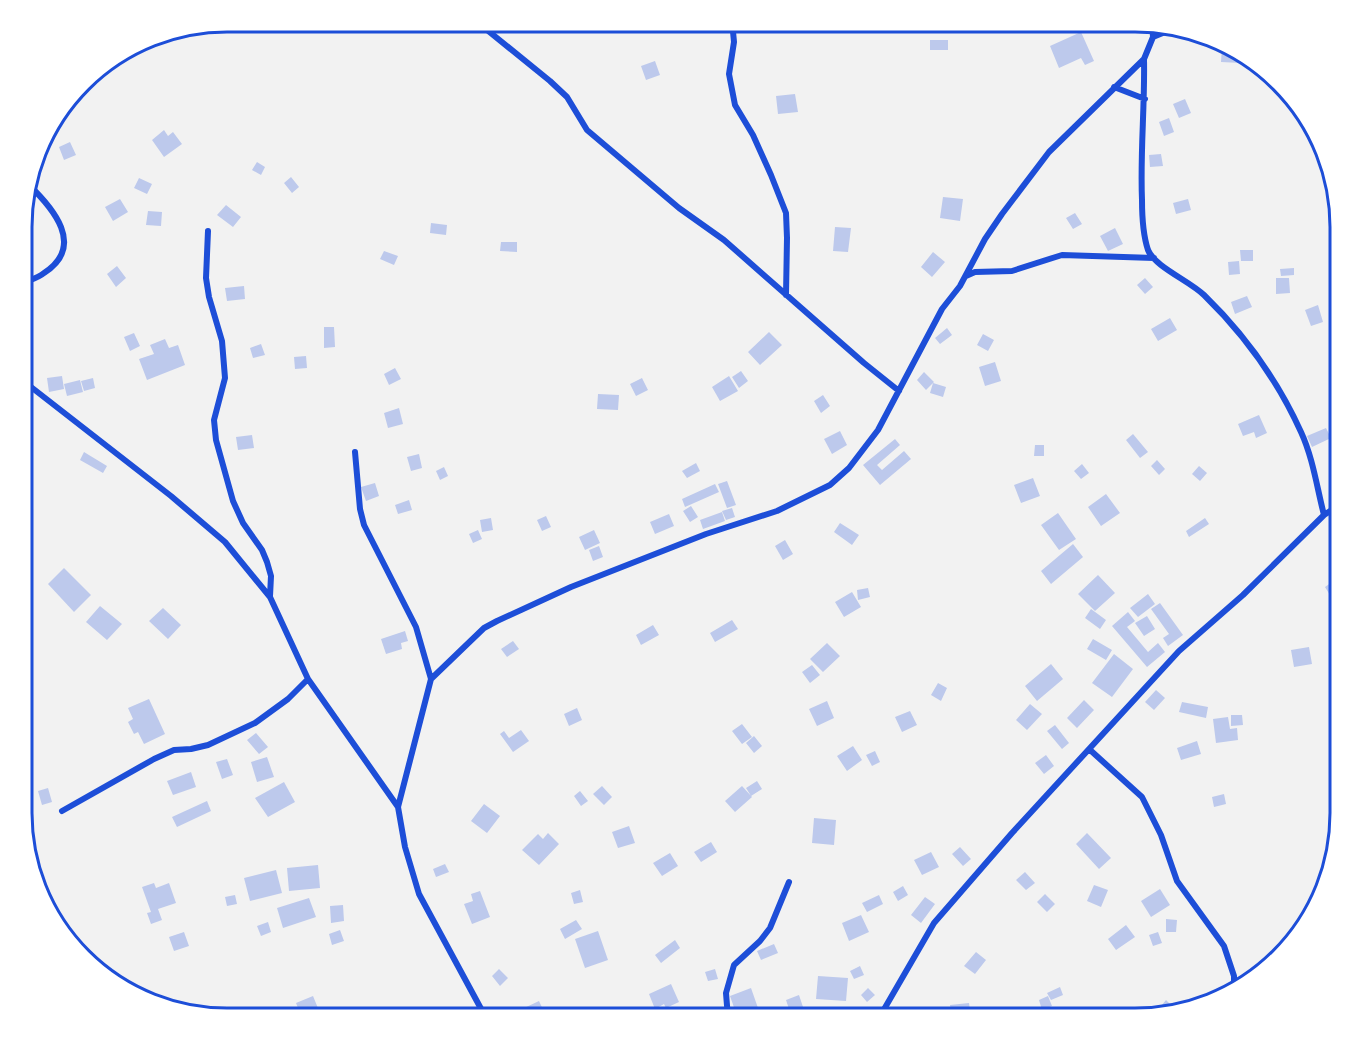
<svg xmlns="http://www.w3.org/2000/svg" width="1362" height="1039" viewBox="0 0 1362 1039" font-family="Karla,sans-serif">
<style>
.building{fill:#bdc9ec}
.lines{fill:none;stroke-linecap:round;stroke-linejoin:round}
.minor{stroke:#1d4ed8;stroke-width:6}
.rim{fill:none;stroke:#1d4ed8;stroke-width:3}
</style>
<rect width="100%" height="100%" fill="#f2f2f2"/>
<path class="building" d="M801 21H821L822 30 802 33Z
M1081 32 1094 61 1085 65 1081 58 1059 68 1050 46Z
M930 40H948V50H930Z
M1222 47H1230L1242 54 1241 63 1221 62Z
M655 61 660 75 646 80 641 66Z
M795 94 798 112 778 114 776 96Z
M1185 99 1191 113 1179 118 1173 104Z
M1169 118 1174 132 1164 136 1159 122Z
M164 130 168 136 173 132 182 144 164 157 152 140Z
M70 142 76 155 64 160 59 147Z
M1161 154 1163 166 1150 167 1149 155Z
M257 162 265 167 261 175 252 170Z
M291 177 299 187 292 193 284 183Z
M139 178 152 184 147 194 134 188Z
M943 197 963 199 960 221 940 218Z
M120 199 128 212 113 221 105 207Z
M1188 199 1191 210 1176 214 1173 203Z
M226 205 241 217 233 227 217 215Z
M148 211 162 212 161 226 146 225Z
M1075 213 1082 224 1073 229 1066 218Z
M431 223 447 225 446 235 430 233Z
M835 227 851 228 848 252 833 251Z
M1115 228 1123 244 1108 251 1100 236Z
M501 242H517V252L500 251Z
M1240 250H1253V261H1241Z
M384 251 398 256 394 265 380 259Z
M933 252 945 262 932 277 921 267Z
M1239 261 1240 274 1229 275 1228 262Z
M117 266 126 278 116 287 107 274Z
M1294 268V275L1281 276 1280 269Z
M1145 278 1153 287 1145 294 1137 285Z
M1276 278H1289L1290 293 1276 294Z
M244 286 245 299 227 301 225 288Z
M1247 296 1252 307 1235 314 1231 302Z
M1318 305 1323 322 1311 326 1305 310Z
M1170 318 1177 330 1158 341 1151 329Z
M324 327H334L335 347 324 348Z
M947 328 952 335 940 344 935 338Z
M769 332 782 345 760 365 748 352Z
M134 333 140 346 130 351 124 337Z
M983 334 994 340 988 351 977 345Z
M165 339 169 348 178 345 185 365 147 380 139 359 154 354 150 345Z
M261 344 265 355 253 358 250 348Z
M306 356 307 368 295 369 294 357Z
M995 362 1001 381 985 386 979 367Z
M395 368 401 379 389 385 384 374Z
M741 371 748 381 739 388 732 377Z
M924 372 934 382 926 390 917 380Z
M62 376 64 389 49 392 47 378Z
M729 376 738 391 720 401 712 387Z
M93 378 95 388 84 391 81 381Z
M642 378 648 390 636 396 630 384Z
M80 380 83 392 67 396 64 384Z
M933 383 946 387 943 397 930 393Z
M598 394 619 395 618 410 597 409Z
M823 395 830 406 821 413 814 401Z
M399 408 403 424 388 428 384 413Z
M1259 415 1267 433 1256 438 1254 432 1243 436 1238 424Z
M1326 428 1331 438 1312 447 1307 436Z
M840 431 847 445 832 454 824 439Z
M1133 434 1148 452 1140 458 1126 440Z
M252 435 254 448 238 450 236 437Z
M895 439 900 445 877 465 882 470 904 451 911 459 880 485 863 465Z
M1035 445H1044V456H1034Z
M84 452 107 466 103 473 80 460Z
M419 454 422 468 411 471 407 457Z
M1157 460 1165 469 1159 475 1151 466Z
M696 463 700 471 687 478 682 471Z
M1082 464 1089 473 1081 479 1074 471Z
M1199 466 1207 473 1200 481 1192 474Z
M444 467 448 476 440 480 436 471Z
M1033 478 1040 496 1021 503 1014 485Z
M727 481 736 505 727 508 718 484Z
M375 483 379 496 366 501 361 487Z
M715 484 719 492 685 507 682 499Z
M1106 494 1120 513 1101 526 1088 507Z
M409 500 412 510 398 514 395 505Z
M691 506 698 517 690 522 683 511Z
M732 508 735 517 726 520 722 511Z
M722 512 725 521 703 529 700 520Z
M1058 513 1076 539 1059 550 1041 525Z
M669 514 674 526 655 534 650 522Z
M546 516 551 527 542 531 537 520Z
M491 518 493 530 482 532 480 520Z
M1205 518 1209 524 1189 537 1186 531Z
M840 523 859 535 852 545 834 532Z
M478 530 482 539 473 543 469 534Z
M594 530 600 543 585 550 579 537Z
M785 540 793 554 783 560 775 546Z
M1073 544 1083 557 1051 584 1041 571Z
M599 546 603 557 593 561 589 550Z
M64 568 91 595 74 612 48 584Z
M1098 575 1115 593 1095 611 1078 594Z
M1332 582 1340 594 1333 600 1325 587Z
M868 588 870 597 858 600 857 590Z
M852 592 861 607 844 617 835 602Z
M1148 594 1155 604 1138 617 1130 608Z
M1160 603 1183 635 1168 646 1163 638 1169 634 1151 609Z
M100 606 122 624 107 640 86 622Z
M163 608 181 625 168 639 149 621Z
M1091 609 1106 620 1100 629 1085 618Z
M1128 612 1135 621 1127 627 1148 652 1158 643 1165 652 1147 667 1112 626Z
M1147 616 1155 629 1144 636 1135 623Z
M732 620 738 629 715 642 710 633Z
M653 625 659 635 641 645 636 635Z
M405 631 408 641 401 643 402 649 386 654 381 639Z
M1093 639 1112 650 1106 660 1087 649Z
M513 641 519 649 507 657 501 649Z
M827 643 840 656 823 672 810 659Z
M1309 647 1312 664 1294 667 1291 650Z
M1114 654 1133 669 1112 697 1092 683Z
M1051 664 1063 679 1037 701 1025 686Z
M812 665 820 675 810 683 802 672Z
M938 683 947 688 941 701 931 695Z
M1156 690 1165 698 1154 710 1145 702Z
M149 699 165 734 144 744 138 732 134 734 128 722 133 719 128 708Z
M1084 700 1094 710 1077 728 1067 718Z
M827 701 834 718 817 726 809 709Z
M1182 702 1208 707 1206 718 1179 712Z
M1030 704 1042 714 1027 730 1016 720Z
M577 708 582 720 569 726 564 714Z
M910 711 917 725 902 732 895 717Z
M1231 715H1242L1243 725 1231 726Z
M1228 717 1230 729 1237 728 1238 740 1216 743 1213 719Z
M742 724 752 737 742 744 732 731Z
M1055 725 1069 743 1062 749 1047 731Z
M521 730 529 741 513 752 500 734 504 731 509 738Z
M256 733 268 747 259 754 247 740Z
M754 736 762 746 754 753 746 743Z
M1197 741 1201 754 1181 760 1177 748Z
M853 746 862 760 847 771 837 756Z
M875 751 880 762 872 766 866 755Z
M1046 755 1054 766 1044 774 1035 763Z
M267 757 274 777 257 782 251 762Z
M227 759 233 775 222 779 216 762Z
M191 772 196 787 173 795 167 781Z
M757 781 762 789 751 796 746 788Z
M284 782 295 802 268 817 255 798Z
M602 786 612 797 604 805 593 794Z
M742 786 752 797 735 812 725 801Z
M48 788 52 802 42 805 38 791Z
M580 791 588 801 581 806 574 796Z
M1224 794 1226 804 1214 807 1212 797Z
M207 801 211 811 177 827 172 817Z
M484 804 500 816 487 833 471 821Z
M814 818 836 820 834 845 812 843Z
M629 826 635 843 618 848 612 832Z
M548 833 559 844 539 865 522 850 538 834 543 839Z
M1087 833 1111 858 1099 869 1076 844Z
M26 842 43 877 36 880Z
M711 842 717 852 701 862 694 852Z
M960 847 971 859 963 866 952 854Z
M931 852 939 867 922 875 914 860Z
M670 853 678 866 662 876 653 863Z
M445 864 449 872 436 877 433 869Z
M318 865 320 888 289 891 287 868Z
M276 870 282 893 250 901 244 878Z
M1025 872 1035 883 1026 890 1016 880Z
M154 883 156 888 169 883 176 903 158 909 162 920 151 924 147 913 151 912 142 887Z
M1094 885 1108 890 1101 907 1087 901Z
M903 886 908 895 898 901 893 892Z
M1160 889 1170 905 1151 917 1141 901Z
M580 890 583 902 574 904 571 893Z
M480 891 490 917 472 924 464 904 473 901 471 894Z
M1045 894 1055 904 1047 912 1037 902Z
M235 895 237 904 227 906 225 897Z
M879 895 883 904 867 912 862 903Z
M925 897 935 904 921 923 911 915Z
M309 898 316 917 283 928 277 908Z
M343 905 344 921 331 923 330 906Z
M861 915 869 932 849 941 842 923Z
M1166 919 1177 920 1176 932H1166Z
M576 920 582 929 565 939 560 929Z
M268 922 271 932 261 936 257 926Z
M1126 925 1135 937 1116 950 1108 939Z
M340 930 344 941 332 945 329 934Z
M598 931 608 960 585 968 575 939Z
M184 932 189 946 174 951 169 937Z
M1158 932 1162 943 1153 946 1149 935Z
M675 940 680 948 661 963 655 955Z
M774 944 778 953 761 960 757 951Z
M976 952 986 960 975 974 964 966Z
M860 966 864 975 854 979 850 971Z
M499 969 508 978 500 986 492 976Z
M715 969 718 979 708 981 705 972Z
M818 976 848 978 846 1001 816 999Z
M671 984 679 1002 666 1008 664 1004 655 1009 649 994Z
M1060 987 1063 995 1051 1000 1047 993Z
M751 988 758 1008 737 1016 730 996Z
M868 988 875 995 867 1002 861 995Z
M799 995 804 1010 791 1015 786 1000Z
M313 996 322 1018H302L296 1003Z
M1048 996 1052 1006 1042 1010 1039 1000Z
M1166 1000 1175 1009 1159 1013 1157 1011Z
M539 1001 547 1018H524L520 1010Z
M969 1003 971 1018H952L950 1005Z"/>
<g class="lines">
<path class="minor" d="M476 21 550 81 567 97 587 130 679 208 724 240 864 363 899 391
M732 21 734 42 729 74 735 105 753 135 771 175 786 213 787 238 786 295
M1153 37 1175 28
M1114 87 1145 99
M208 231 206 278 209 297 222 341 225 378 214 420 216 440 233 501 243 523 262 550 267 562 271 576 270 596
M966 276 975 272 1012 271 1062 255 1154 258
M23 283C30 280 38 278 44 273 86 246 53 208 28 184
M22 380 171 496 225 542 270 597 308 679 398 807 405 847 419 894 486 1018
M355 452 360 509 364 525 416 627 431 679
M1324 515 1341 504
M1089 749 1142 797 1161 835 1177 881 1224 946 1234 976V991
M398 807 431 679 484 628 497 621 571 587 706 534 777 511 830 485 849 468 878 430 942 309 960 286 985 239 1002 214 1049 152 1144 59 1153 37 1152 22
M62 811 154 759 174 750 191 749 208 745 255 723 288 699 308 679
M728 1018 726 993 734 965 760 941 770 928 789 882
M879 1018 934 923 1012 833 1179 651 1243 595 1324 515C1317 488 1313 458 1301 432 1278 381 1244 334 1204 295 1190 281 1155 267 1148 250 1143 235 1142 216 1142 200 1140 153 1145 106 1144 59"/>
</g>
<path d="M0 0H1362V1039H0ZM227 32H1135A195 195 0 0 1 1330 227V813A195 195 0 0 1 1135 1008H227A195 195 0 0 1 32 813V227A195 195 0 0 1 227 32Z" fill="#fff" fill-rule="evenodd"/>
<path class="rim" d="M227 32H1135A195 195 0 0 1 1330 227V813A195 195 0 0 1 1135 1008H227A195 195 0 0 1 32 813V227A195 195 0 0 1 227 32Z"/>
</svg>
